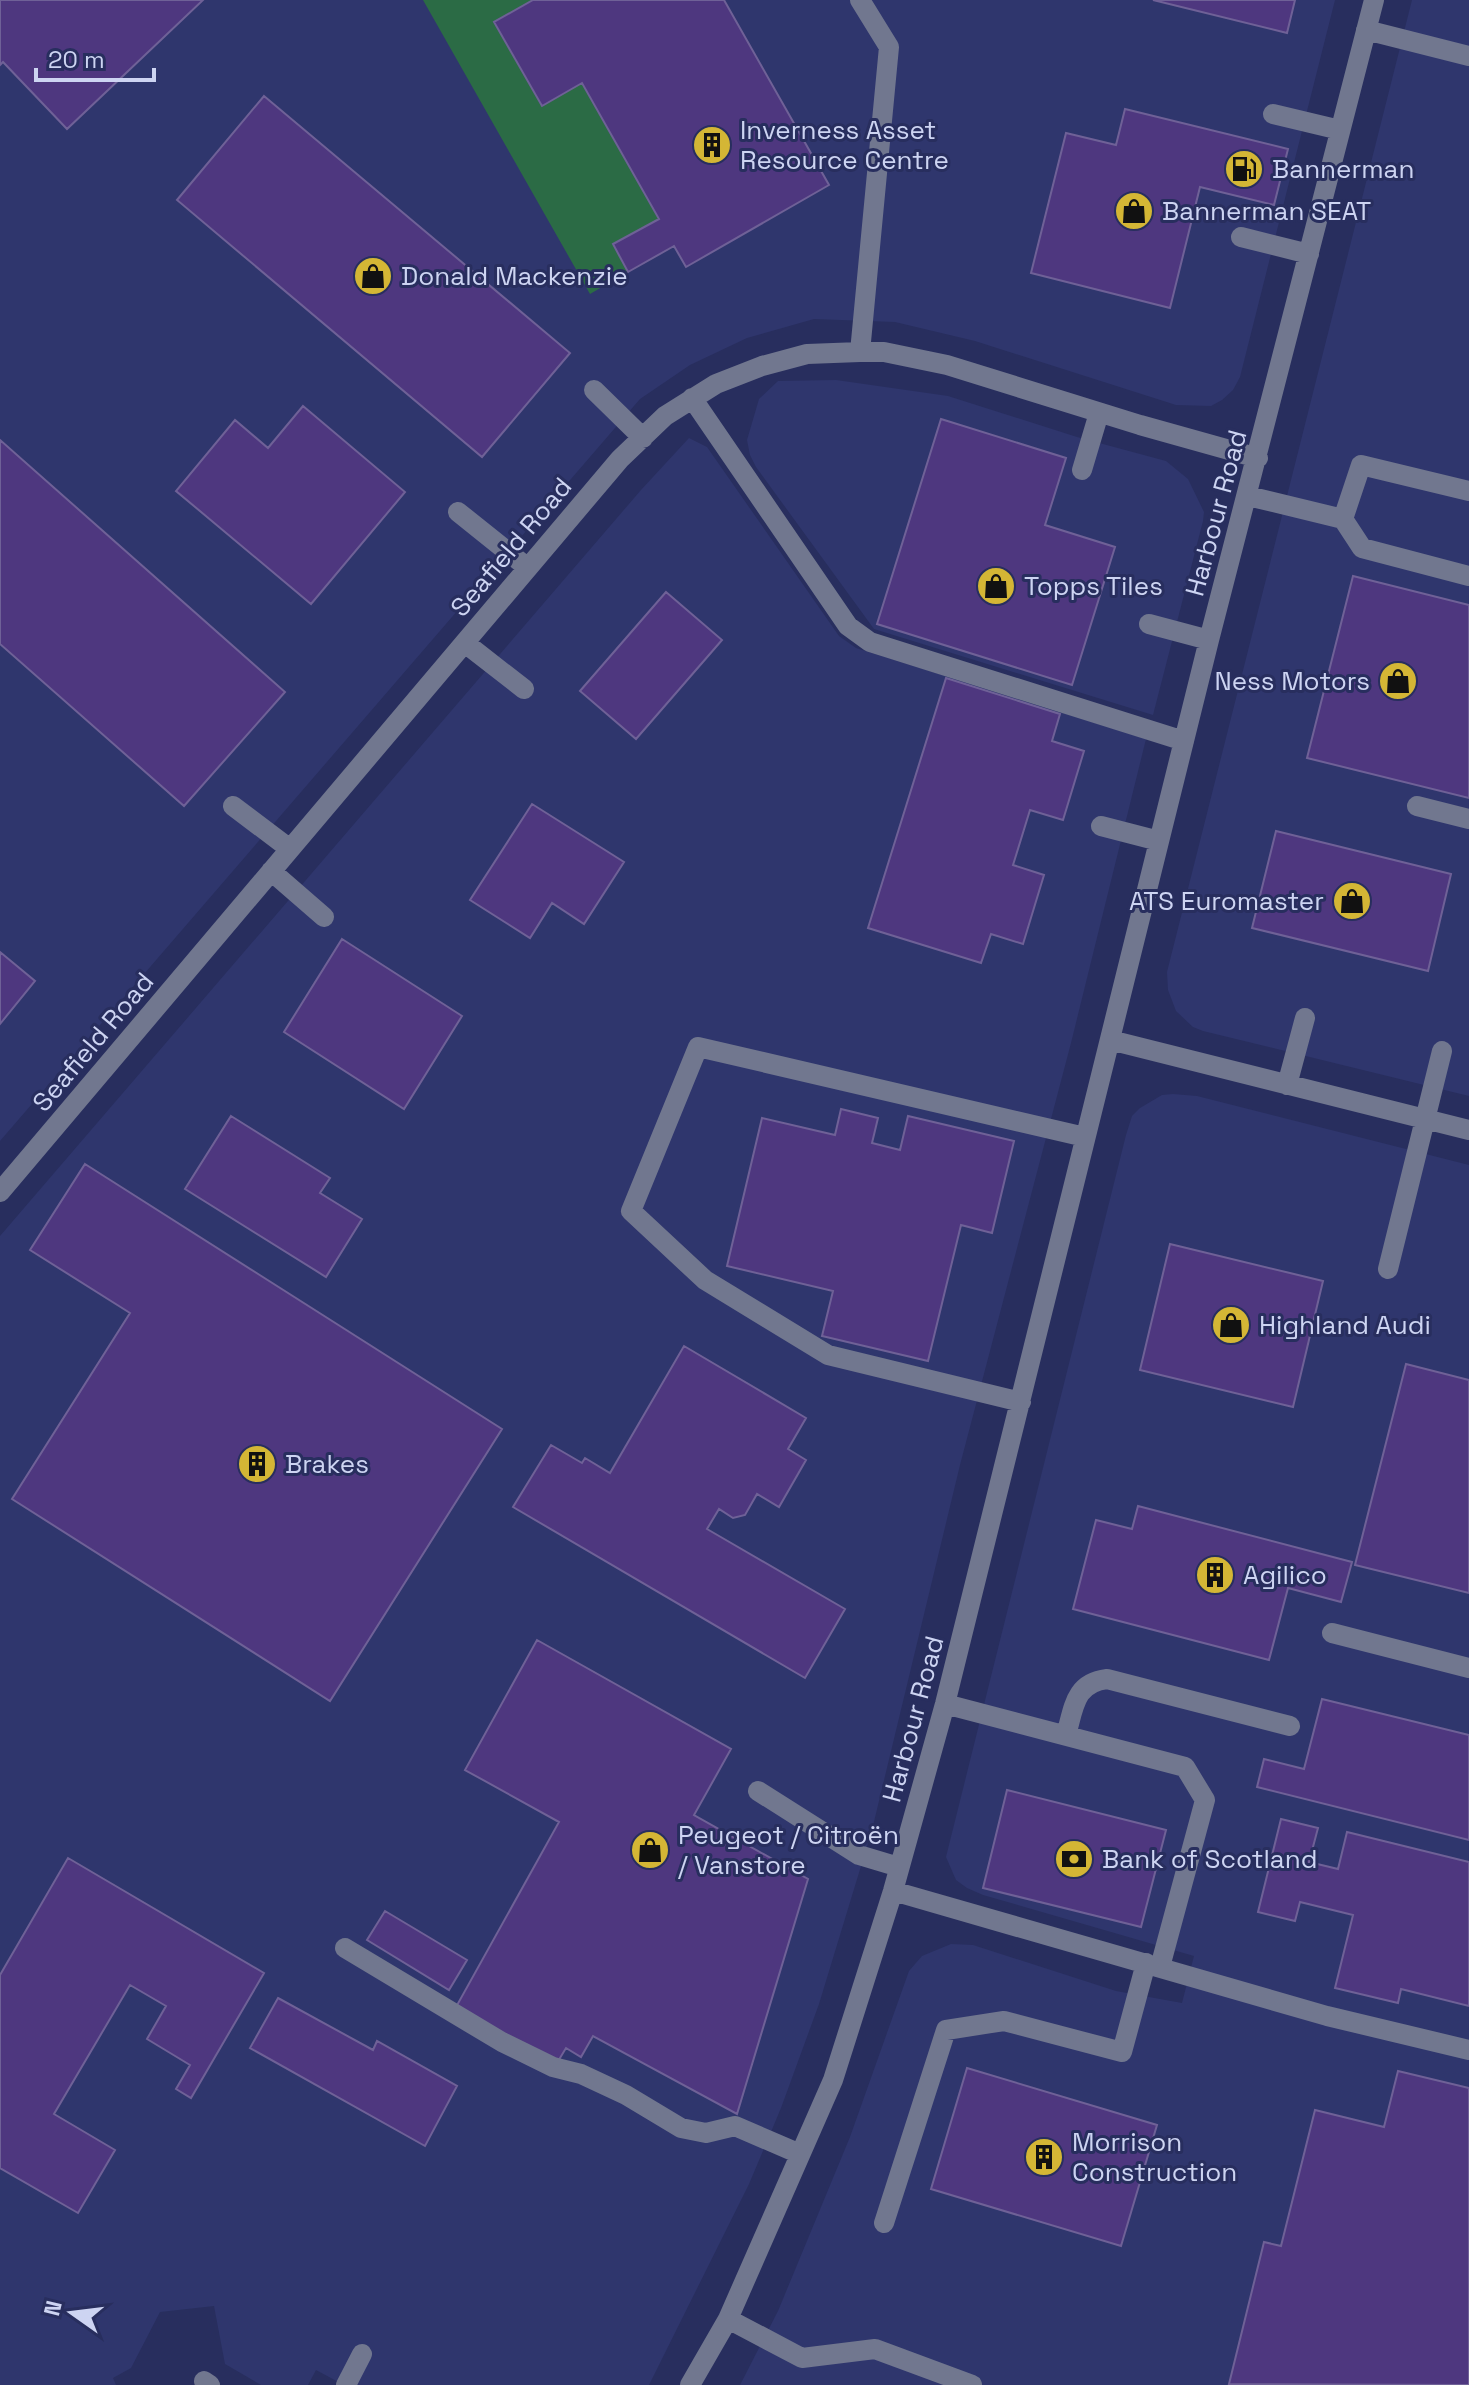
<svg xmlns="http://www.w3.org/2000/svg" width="1469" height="2385" viewBox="0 0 1469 2385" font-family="'Space Grotesk',sans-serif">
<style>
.built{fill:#2f366d}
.green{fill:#2b6b45}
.building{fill:#4e377f;stroke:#6f6197;stroke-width:2}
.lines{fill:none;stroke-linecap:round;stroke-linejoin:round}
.minor{stroke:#71778f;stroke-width:20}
.labels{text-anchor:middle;stroke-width:6;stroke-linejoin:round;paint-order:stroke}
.poi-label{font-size:26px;fill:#cdd4f2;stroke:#282e5e;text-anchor:start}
.street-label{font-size:26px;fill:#cdd4f2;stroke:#282e5e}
</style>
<rect width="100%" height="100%" fill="#282e5e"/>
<path class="built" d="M0 0H1335L1240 377 1233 390 1222 400 1211 406 1176 405 975 341 895 322 814 319 747 338 690 365 640 399 0 1141Z
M1412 0H1469V1096L1203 1031 1193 1027 1176 1011 1168 990 1167 972Z
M836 380 948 396 1077 437 1166 461 1188 479 1204 512 1203 521 1153 715 874 629 756 467 750 455 747 440 759 399 778 381Z
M689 438 707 447 839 636 856 648 1146 739 1071 1043 960 1465 872 1830 819 2004 781 2108 749 2184 649 2385H344L316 2370 308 2385H261L225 2364 214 2306 160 2312 131 2368 113 2378 116 2385H0V1236L641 490Z
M1173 1094 1197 1096 1469 1165V2385H740L778 2311 850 2137 909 1971 922 1956 951 1944 973 1945 1116 1991 1182 2003 1194 1956 983 1895 967 1888 956 1880 946 1857 1126 1135 1132 1116 1140 1108 1162 1095Z"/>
<path class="green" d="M423 0H533L494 22 541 105 582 83 659 219 613 244 628 272 590 294Z"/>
<path class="building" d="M0 0H203L67 129 3 62 0 65Z
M533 0H724L829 185 686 267 674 246 628 272 613 244 659 219 582 83 542 106 494 22Z
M1153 0H1295L1287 33Z
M264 96 570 353 482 457 177 200Z
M1125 109 1288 149 1274 205 1200 187 1170 308 1031 273 1066 133 1116 145Z
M303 406 405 492 311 604 176 491 235 420 268 448Z
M941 419 1066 458 1045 525 1115 547 1072 685 877 624Z
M0 440 285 692 184 806 0 644Z
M1353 576 1469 605V798L1307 758Z
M666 592 722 640 636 739 580 691Z
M946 678 1060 714 1052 741 1084 751 1063 820 1030 810 1013 865 1044 875 1023 944 991 934 981 963 868 928Z
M532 804 624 862 584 924 552 903 530 938 470 900Z
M1276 831 1451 874 1428 971 1252 928Z
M342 939 462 1016 404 1109 284 1032Z
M0 952 35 981 0 1024Z
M841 1109 878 1118 872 1143 900 1150 908 1116 1014 1141 992 1233 961 1225 928 1361 822 1336 833 1291 727 1266 762 1118 835 1135Z
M231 1116 330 1178 320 1193 362 1219 326 1277 185 1189Z
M85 1164 502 1429 330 1701 12 1499 130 1313 30 1250Z
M1170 1244 1323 1281 1293 1407 1140 1370Z
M684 1346 806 1418 788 1449 806 1460 779 1507 757 1494 745 1515 733 1518 719 1509 707 1529 845 1609 805 1678 513 1507 551 1445 582 1463 585 1458 610 1473Z
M1406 1364 1469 1380V1593L1355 1565Z
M1138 1506 1352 1562 1341 1602 1288 1588 1269 1660 1073 1609 1096 1520 1132 1529Z
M537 1640 731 1749 694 1815 808 1879 737 2114 593 2036 581 2057 566 2048 557 2063 456 2007 559 1822 465 1770Z
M1322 1699 1469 1735V1840L1257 1787 1264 1759 1304 1769Z
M1007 1790 1166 1830 1141 1927 983 1888Z
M1281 1819 1318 1828 1309 1862 1338 1869 1347 1832 1469 1862V2006L1401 1989 1398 2003 1335 1988 1353 1915 1300 1902 1295 1921 1258 1912Z
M68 1858 264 1973 191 2098 176 2089 190 2065 147 2039 166 2006 130 1985 54 2114 115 2150 78 2213 0 2168V1975Z
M385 1911 467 1960 449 1990 367 1940Z
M278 1998 373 2050 377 2041 457 2086 425 2146 250 2048Z
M967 2068 1157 2125 1121 2246 931 2189Z
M1398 2071 1469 2088V2385L1229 2384 1264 2242 1281 2246 1315 2110 1384 2127Z"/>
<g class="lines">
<path class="minor" d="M1366 30 1469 56
M1273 114 1340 130
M1241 237 1309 254
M860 352 889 47 860 0
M594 390 643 438
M692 398 848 626 870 642 1184 741
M1082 470 1099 413
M1248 496 1343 519 1362 548 1469 576
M458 512 528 568
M1343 519 1361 465 1469 491
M1149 624 1209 640
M465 643 524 689
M233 806 290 849
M1417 806 1469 819
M1101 826 1159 841
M271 871 324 917
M1110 1040 1469 1130
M1287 1085 1305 1018
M0 1192 620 459 665 416 716 384 762 366 807 354 860 352H884L947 365 1140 425 1258 458
M1388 1269 1442 1051
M1021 1402 828 1355 705 1280 631 1211 698 1047 1085 1137
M1332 1633 1469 1668
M945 1704 1185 1767 1205 1800 1160 1967
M1066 1735C1074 1708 1074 1683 1107 1679L1290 1726
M758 1791 859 1855 899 1867
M893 1891 1327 2016 1469 2050
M345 1948 502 2042 553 2067 581 2074 626 2095 681 2128 706 2133 735 2126 800 2154
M884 2223 946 2030 1004 2021 1122 2052 1146 1963
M728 2319 802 2358 875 2349 972 2385
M204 2381 210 2385
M346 2385 362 2354
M690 2385 728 2319 833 2080 893 1891 945 1704 1209 640 1374 0"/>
</g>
<defs>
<g id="building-disc" transform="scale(2)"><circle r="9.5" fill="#d4b635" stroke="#282e5e"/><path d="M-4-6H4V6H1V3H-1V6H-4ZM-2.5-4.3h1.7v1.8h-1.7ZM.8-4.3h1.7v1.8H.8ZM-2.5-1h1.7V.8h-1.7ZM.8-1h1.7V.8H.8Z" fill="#111"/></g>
<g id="fuel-disc" transform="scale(2)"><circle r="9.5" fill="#d4b635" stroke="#282e5e"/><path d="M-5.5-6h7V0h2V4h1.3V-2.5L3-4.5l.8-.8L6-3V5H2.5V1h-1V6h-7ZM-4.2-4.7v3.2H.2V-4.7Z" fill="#111"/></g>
<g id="shop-disc" transform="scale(2)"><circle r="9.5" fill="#d4b635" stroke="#282e5e"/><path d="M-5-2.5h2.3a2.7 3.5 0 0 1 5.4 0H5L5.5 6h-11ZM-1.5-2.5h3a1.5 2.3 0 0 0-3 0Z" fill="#111"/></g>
<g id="bank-disc" transform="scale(2)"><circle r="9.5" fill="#d4b635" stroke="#282e5e"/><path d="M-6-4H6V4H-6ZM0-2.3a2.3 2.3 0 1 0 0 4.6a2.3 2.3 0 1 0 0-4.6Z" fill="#111"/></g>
</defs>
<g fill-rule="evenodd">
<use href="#building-disc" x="712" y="145"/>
<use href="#fuel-disc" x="1244" y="169"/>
<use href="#shop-disc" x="1134" y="211"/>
<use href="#shop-disc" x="373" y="276"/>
<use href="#shop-disc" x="996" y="586"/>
<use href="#shop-disc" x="1398" y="681"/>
<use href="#shop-disc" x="1352" y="901"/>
<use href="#shop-disc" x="1231" y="1325"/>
<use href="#building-disc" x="257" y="1464"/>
<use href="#building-disc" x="1215" y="1575"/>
<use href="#shop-disc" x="650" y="1850"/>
<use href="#bank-disc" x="1074" y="1859"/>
<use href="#building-disc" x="1044" y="2157"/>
</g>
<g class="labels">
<g class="poi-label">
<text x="740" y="139">Inverness Asset<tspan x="740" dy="30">Resource Centre</tspan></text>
<text x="1272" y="178">Bannerman</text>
<text x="1162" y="220">Bannerman SEAT</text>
<text x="401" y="285">Donald Mackenzie</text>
<text x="1024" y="595">Topps Tiles</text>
<text x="1370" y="690" text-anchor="end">Ness Motors</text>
<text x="1324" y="910" text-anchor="end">ATS Euromaster</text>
<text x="1259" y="1334">Highland Audi</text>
<text x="285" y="1473">Brakes</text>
<text x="1243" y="1584">Agilico</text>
<text x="678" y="1844">Peugeot / Citroën<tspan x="678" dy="30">/ Vanstore</tspan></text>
<text x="1102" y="1868">Bank of Scotland</text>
<text x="1072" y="2151">Morrison<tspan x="1072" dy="30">Construction</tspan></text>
</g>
<g class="street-label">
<text transform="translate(1216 513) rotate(-75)" y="9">Harbour Road</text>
<text transform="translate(511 547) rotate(-50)" y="9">Seafield Road</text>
<text transform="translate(93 1042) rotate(-50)" y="9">Seafield Road</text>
<text transform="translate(913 1719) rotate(-75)" y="9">Harbour Road</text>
</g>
</g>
<g transform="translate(72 2313) rotate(284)" stroke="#282e5e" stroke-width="6" paint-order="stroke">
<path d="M0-6L14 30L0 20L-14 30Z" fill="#cdd4f2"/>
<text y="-12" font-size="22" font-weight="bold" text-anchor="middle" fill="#cdd4f2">N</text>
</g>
<path d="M36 68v12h118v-12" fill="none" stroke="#cdd4f2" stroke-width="4"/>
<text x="48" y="68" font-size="24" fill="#cdd4f2" stroke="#282e5e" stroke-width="6" paint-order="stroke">20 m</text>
</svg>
